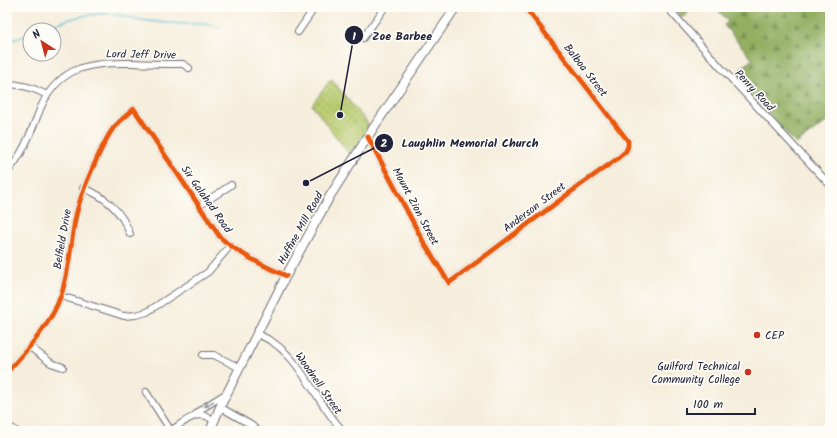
<svg xmlns="http://www.w3.org/2000/svg" width="837" height="438" viewBox="0 0 837 438" font-family="Kalam,sans-serif">
<style>
.green{fill:url(#green-dots);stroke:#6e7655}
.forest{fill:url(#forest-firs);stroke:#5a684e}
.lines{fill:none;stroke-linecap:round;stroke-linejoin:round}
.stream{stroke:#5ebedc;stroke-width:1.5}
.minor-casing{stroke:#6c6973;stroke-width:8}
.major-casing{stroke:#6c6973;stroke-width:10}
.minor{stroke:#fff;stroke-width:6}
.major{stroke:#fff;stroke-width:8}
.cycleway-casing{stroke:#fdfcf7;stroke-width:8}
.cycleway{stroke:#e8590c;stroke-width:5}
.oneway{fill:#9c9ca7}
.poi-dot{fill:#c8321e;stroke:#fdfcf7;stroke-width:1.5}
.labels{text-anchor:middle;stroke-width:3.5;stroke-linejoin:round;paint-order:stroke}
.street-label{font-size:11px;fill:#22223b;stroke:#fdfcf7}
.poi-label{font-size:11px;fill:#22223b;stroke:#fdfcf7;text-anchor:start}
.leader{fill:none;stroke:#22223b;stroke-width:1.5}
.callout-dot{fill:#22223b;stroke:#fdfcf7;stroke-width:1.5}
.mark-label{font-size:12px;text-anchor:middle;font-weight:bold;fill:#fff}
.callout-label{font-size:12px;text-anchor:middle;font-weight:bold;fill:#22223b;stroke:#fdfcf7;stroke-width:3.5;stroke-linejoin:round;paint-order:stroke}
</style>
<defs>
<pattern id="green-dots" width="8" height="8" patternUnits="userSpaceOnUse"><rect width="8" height="8" fill="#b9cb6f"/><path d="M2 2h.1M6 6h.1" fill="none" stroke="#9fae61" stroke-width="1.8" stroke-linecap="round"/></pattern>
<pattern id="forest-firs" width="22" height="20" patternUnits="userSpaceOnUse"><rect width="22" height="20" fill="#92af62"/><path d="M5 1l3.5 6h-7zM16 11l3.5 6h-7z" fill="#778e52"/></pattern>
</defs>
<rect width="100%" height="100%" fill="#fdfcf7"/>
<filter id="ink" filterUnits="userSpaceOnUse"><feTurbulence type="fractalNoise" baseFrequency=".025" numOctaves="2"/><feDisplacementMap in="SourceGraphic" scale="8" xChannelSelector="R" yChannelSelector="G"/><feConvolveMatrix kernelMatrix="1 2 1 2 8 2 1 2 1" color-interpolation-filters="sRGB"/></filter>
<filter id="wash" filterUnits="userSpaceOnUse"><feTurbulence type="fractalNoise" baseFrequency=".012" numOctaves="4" result="noise"/><feDisplacementMap in="SourceGraphic" scale="16" xChannelSelector="R" yChannelSelector="G"/><feGaussianBlur stdDeviation="0.9" result="paint"/><feColorMatrix in="noise" values="0 0 0 0 0 0 0 0 0 0 0 0 0 0 0 0 0 1.4 0 .05"/><feComposite in="paint" operator="in"/></filter>
<g filter="url(#wash)">
<rect width="100%" height="100%" fill="#f6eedc"/>
<path class="green" d="M331 79 369 125 350 155 312 105Z"/>
<path class="forest" d="M672 7H695L682 18Z
M715 7H830V121L829 120 796 144 733 76 752 59 724 25 728 21Z"/>
<g class="lines">
<path class="stream" d="M40 30C64 20 90 11 117 15 122 15 127 17 132 18 144 21 157 22 169 23 186 25 205 22 221 27
M7 42 30 34"/>
</g>
</g>
<g filter="url(#ink)">
<g class="lines">
<g class="minor-casing">
<path id="minor" d="M667 7 723 70 830 185
M298 32 315 7
M363 38 385 7
M7 84C22 84 34 88 47 95
M368 137 424 243 449 283 583 183 617 159 626 151 628 146V141L525 7
M7 172C24 154 32 129 41 107 60 65 92 62 133 63 150 64 166 64 183 64L189 68
M83 188C105 196 122 212 130 234
M199 206 231 185
M61 296 124 316 136 315 147 312 208 272 230 246
M258 334C263 337 269 339 274 343 303 363 318 405 343 431
M30 347 51 363 63 367
M203 355H214L240 368
M7 372C27 350 52 323 61 295 69 272 70 249 74 226 78 200 88 178 99 154 103 146 107 137 112 130 118 122 127 115 134 109L220 237C240 255 263 265 286 276
M146 392 171 431
M220 407 251 425 258 431
M194 416 203 408 227 393
M7 425 16 431
M170 431C179 426 195 411 206 416 209 417 212 420 214 421"/>
</g>
<g class="major-casing">
<path id="major" d="M210 431 220 407 286 276 330 196 374 127 456 7"/>
</g>
<use href="#minor" class="minor"/>
<use href="#major" class="major"/>
<g class="cycleway-casing">
<path id="cycleway" d="M368 137 424 243 449 283 583 183 617 159 626 151 628 146V141L525 7
M7 372C27 350 52 323 61 295 69 272 70 249 74 226 78 200 88 178 99 154 103 146 107 137 112 130 118 122 127 115 134 109L220 237C240 255 263 265 286 276"/>
</g>
<use href="#cycleway" class="cycleway"/>
</g>
<defs><path id="oneway-solid" d="M-6-.8H1V-3.2L6.5 0L1 3.2V.8H-6Z"/></defs>
<use class="oneway" href="#oneway-solid" transform="translate(209 404) rotate(149)"/>
</g>
<g class="poi-dot">
<circle cx="757" cy="335" r="4"/>
<circle cx="748" cy="372" r="4"/>
</g>
<g class="labels">
<g class="street-label">
<text transform="translate(141 54) rotate(1)" y="4">Lord Jeff Drive</text>
<text transform="translate(586 70) rotate(52)" y="4">Balboa Street</text>
<text transform="translate(755 90) rotate(47)" y="4">Penry Road</text>
<text transform="translate(207 199) rotate(55)" y="4">Sir Galahad Road</text>
<text transform="translate(416 206) rotate(62)" y="4">Mount Zion Street</text>
<text transform="translate(534 207) rotate(-37)" y="4">Anderson Street</text>
<text transform="translate(300 228) rotate(-61)" y="4">Huffine Mill Road</text>
<text transform="translate(62 239) rotate(-80)" y="4">Belfield Drive</text>
<text transform="translate(319 383) rotate(55)" y="4">Woodnell Street</text>
</g>
<g class="poi-label">
<text x="765" y="339">CEP</text>
<text x="740" y="370" text-anchor="end">Guilford Technical<tspan x="740" dy="13">Community College</tspan></text>
</g>
</g>
<path class="leader" d="M340 115L354 35M306 183L384 143"/>
<g class="callout-dot">
<circle cx="340" cy="115" r="4"/>
<circle cx="306" cy="183" r="4"/>
<circle cx="354" cy="35" r="10"/>
<circle cx="384" cy="143" r="10"/>
</g>
<g class="mark-label">
<text x="354" y="40">1</text>
<text x="384" y="147">2</text>
</g>
<g class="callout-label">
<text x="402" y="40">Zoe Barbee</text>
<text x="470" y="147">Laughlin Memorial Church</text>
</g>
<rect width="837" height="438" fill="none" stroke="#fdfcf7" stroke-width="24"/>
<g transform="translate(42 42) rotate(324)"><circle r="19" fill="#fdfcf7" stroke="#a5a5ac"/>
<path d="M0-3L7 15L0 10L-7 15Z" fill="#c8321e"/>
<text y="-6" font-size="11" font-weight="bold" text-anchor="middle" fill="#22223b">N</text>
</g>
<path d="M687 408v6h68v-6" fill="none" stroke="#22223b" stroke-width="2"/>
<text x="693" y="408" font-size="12" fill="#22223b" stroke="#fdfcf7" stroke-width="3" paint-order="stroke">100 m</text>
</svg>
